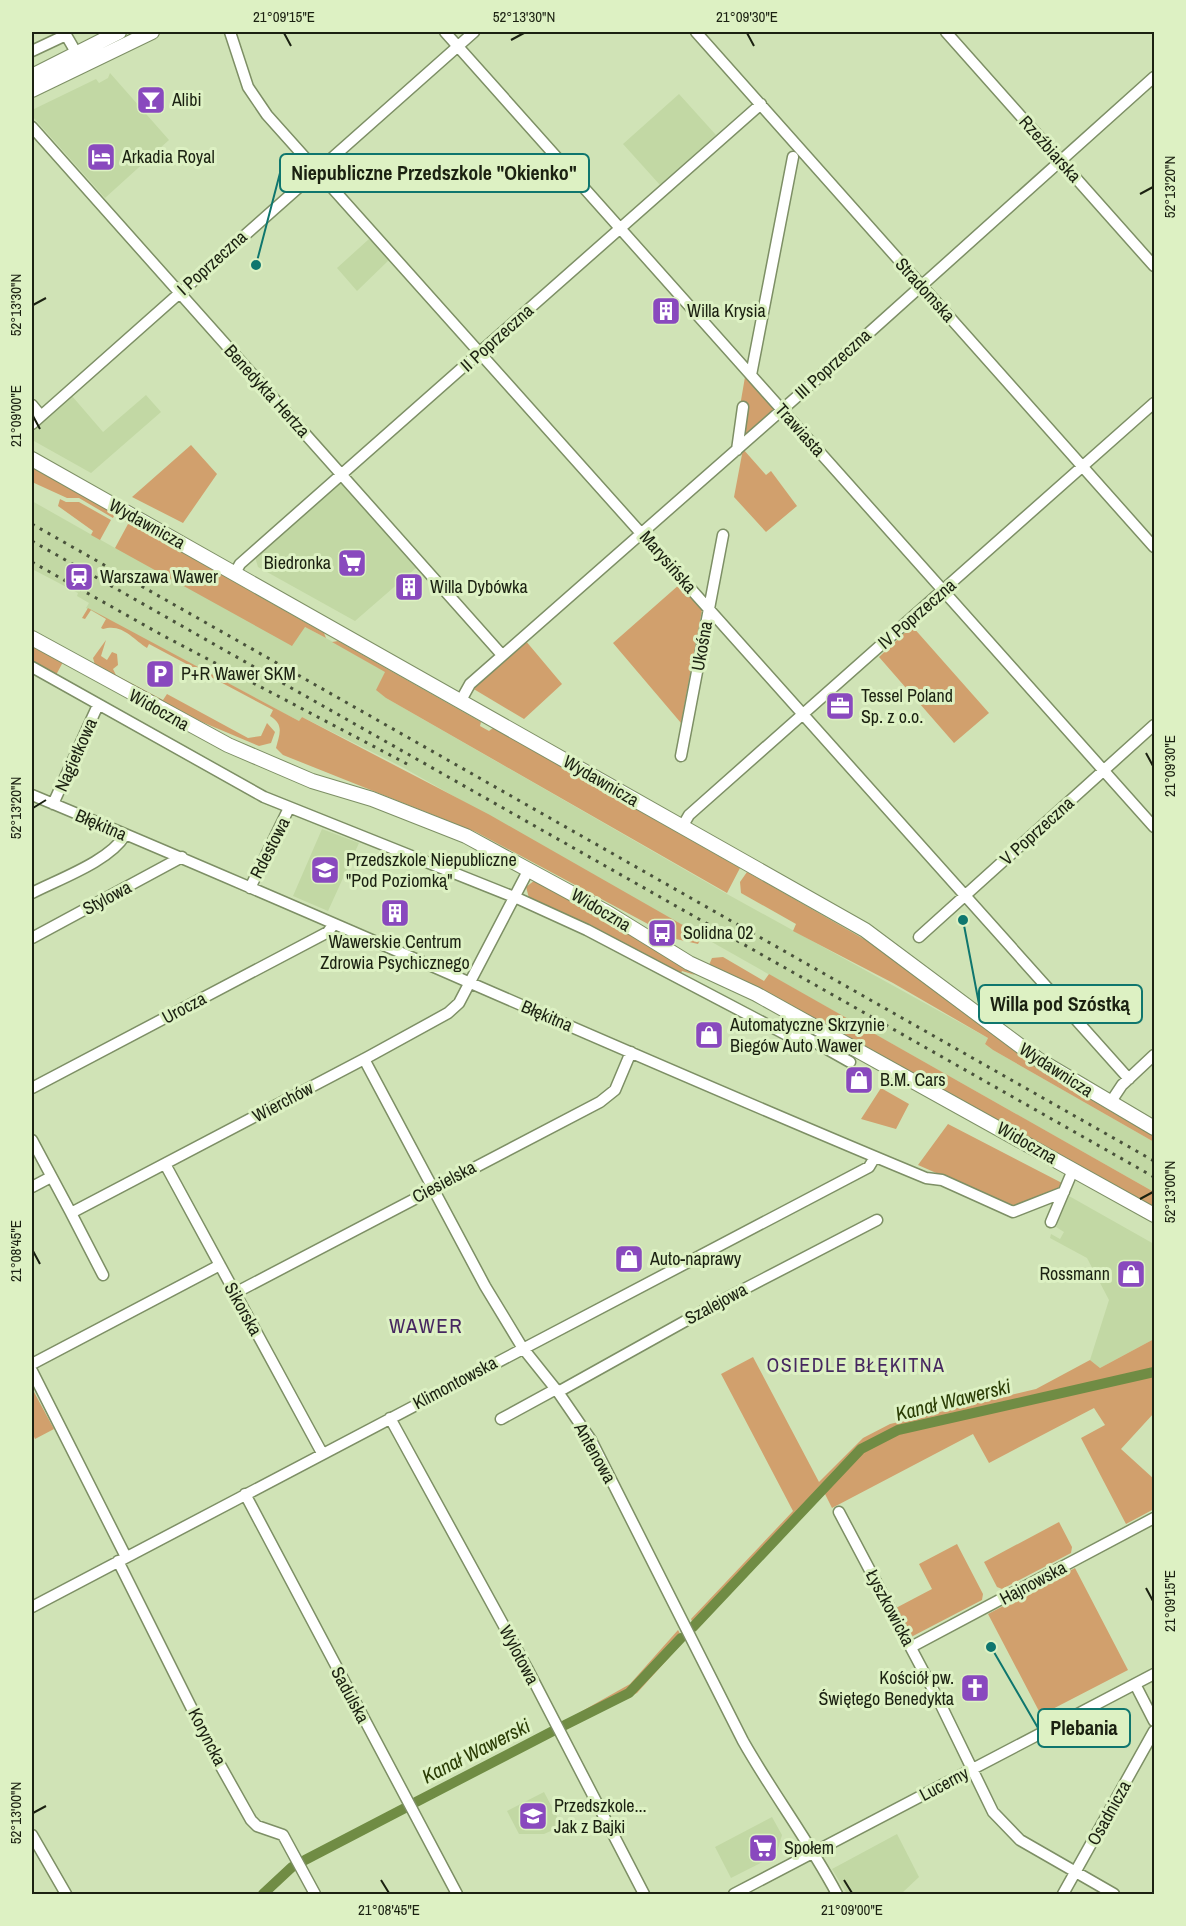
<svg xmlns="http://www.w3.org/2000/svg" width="1186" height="1926" viewBox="0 0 1186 1926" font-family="'Archivo Narrow',sans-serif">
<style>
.built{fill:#c2d8a4}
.green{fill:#d1a06d}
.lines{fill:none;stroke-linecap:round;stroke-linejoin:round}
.canal{stroke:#708c44;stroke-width:10}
.minor-casing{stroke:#7d8f65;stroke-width:13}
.major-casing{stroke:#7d8f65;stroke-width:16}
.minor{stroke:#fff;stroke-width:10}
.major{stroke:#fff;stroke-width:14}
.rail{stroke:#49523b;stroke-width:3;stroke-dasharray:3 6;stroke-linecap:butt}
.ticks{fill:none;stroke:#1b2111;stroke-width:2}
.labels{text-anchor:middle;stroke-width:6;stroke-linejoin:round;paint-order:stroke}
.poi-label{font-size:18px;fill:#1b2111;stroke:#ddf1c3;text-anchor:start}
.street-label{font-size:18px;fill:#1b2111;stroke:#ddf1c3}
.neighbourhood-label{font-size:20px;letter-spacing:1.5px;fill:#462760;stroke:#ddf1c3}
.water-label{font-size:20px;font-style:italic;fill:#2a3c04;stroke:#ddf1c3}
.quarter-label{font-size:21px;letter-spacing:1.5px;fill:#462760;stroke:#ddf1c3}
.leader{fill:none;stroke:#0f766e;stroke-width:2}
.callout-dot{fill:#0f766e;stroke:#ddf1c3;stroke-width:2}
.callout{fill:#ddf1c3;stroke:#0f766e;stroke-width:2}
.callout-label{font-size:20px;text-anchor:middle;font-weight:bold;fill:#1b2111}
.neatline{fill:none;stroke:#1b2111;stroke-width:2}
.ticks-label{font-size:15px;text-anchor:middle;fill:#1b2111}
</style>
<rect width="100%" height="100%" fill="#d0e3b6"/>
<path class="built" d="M110 73 169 140 105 198 32 116V110L96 79 99 83 108 78Z
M679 94 716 135 660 185 623 144Z
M369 239 389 260 357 291 337 268Z
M146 395 161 412 91 473 34 441 32 436V432L72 396 103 432Z
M340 482 416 568 355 621 258 567 255 557Z
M32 501 115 548 305 627 326 638 386 672V698L727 894 988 1038 985 1044 993 1050 1154 1142V1192L404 768 302 717 299 721 86 608 89 603 77 596 78 593 32 569Z
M322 829 359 843 328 911 293 896Z
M1069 1196 1154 1244V1339L1100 1368 1090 1360 1109 1300 1087 1258 1050 1238 1051 1234 1060 1239 1064 1232 1056 1227Z
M544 1792 562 1826 544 1834H519L507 1811Z
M772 1817 782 1835 776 1855 731 1878 715 1847Z
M897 1834 919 1877 901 1894H847L832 1869Z"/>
<path class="green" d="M745 377 775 410 742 438 740 406Z
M191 445 217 474 183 523 132 497Z
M743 449 766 475 771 471 797 506 766 532 734 497Z
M32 467 115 514 113 518 79 498H67L32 482Z
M60 499 66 502H79L111 520 100 540 91 535 93 531 58 506Z
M120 517 324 633 326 638 305 627 292 646 115 548 128 524Z
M680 584 702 610 681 723 613 643Z
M88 608 299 721 302 717 490 815 702 936 698 944 676 939 476 832 283 755 276 748C279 735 285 725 270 716L273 710 149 644 147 648C133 639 122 623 103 629L101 628 106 619 91 610 85 619 82 618Z
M912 626 989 713 954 743 879 657Z
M106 640 101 656 107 660 112 652 117 654 118 665 113 669 116 675 163 700 167 694 248 738 261 736 267 723 275 732 271 743 259 746 202 722 95 665 93 658Z
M525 640 562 684 524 719 472 688 501 661 504 662Z
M338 641 481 722 480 726 489 731 493 728 740 868 727 893 386 698 376 690 385 672 332 642Z
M32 645 63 662 56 675 32 661Z
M747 872 883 950 1039 1070 1154 1136V1142L993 1050 985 1044 988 1038 893 983 793 931 796 924 741 893 740 882Z
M535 880 614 922 695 975 682 971 680 975 529 898 526 887Z
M723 957 764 981 769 974 1154 1192V1208L847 1036 709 965 712 958Z
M881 1088 909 1104 896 1129 861 1119Z
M948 1124 1062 1183 1060 1188 1016 1208 918 1165Z
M1154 1339V1413L1121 1449 1154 1479V1509L1126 1524 1081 1438 1105 1425 1094 1408 989 1463 973 1434 832 1508 824 1492 695 1628 691 1619 793 1511 721 1374 753 1357 819 1482 863 1438 890 1424 1036 1389 1090 1360 1100 1368Z
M34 1392 54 1429 35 1439 32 1432V1393Z
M1059 1522 1072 1547 1071 1553 1002 1589 997 1587 984 1562Z
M957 1544 983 1594 982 1600 913 1636 907 1634 894 1609 932 1589 919 1564Z
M1075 1568 1128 1670 1041 1715 988 1614Z
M678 1630 684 1641 637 1693 565 1730 561 1723 630 1684Z
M552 1728 555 1733 417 1806 413 1799Z
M402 1805 405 1811 306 1864 302 1857Z"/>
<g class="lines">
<path class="canal" d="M693 1627 861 1449 898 1430 1154 1372
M565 1725 629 1693 681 1638
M416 1802 553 1731
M305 1860 405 1808
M263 1894 292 1867"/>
<g class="minor-casing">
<path id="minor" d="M230 32 248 87 267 115 1129 1079
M445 32 1154 827
M696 32 1154 547
M946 32 1154 266
M32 51 66 35 77 54
M32 127 502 655
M751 375 793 157
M32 405 41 416
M32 424 474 32
M737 450 743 407
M235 573 240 564 761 104
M32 667 264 797 519 899 587 930 785 1034 802 1035 850 1062
M460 702 470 684 842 357 1154 77
M681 756 723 535
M32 795C331 919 626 1054 926 1178L942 1180 1013 1212 1064 1192
M53 804 98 705
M682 827 689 815 1154 403
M250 888 289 808
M32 893C59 879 110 861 125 835
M919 937 1154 725
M32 938 182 857
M364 1059 485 1286 522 1347 558 1392 591 1440 743 1741C773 1794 809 1841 837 1894
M32 1088 328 932 333 925
M1110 1103 1122 1085 1154 1055
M32 1140 71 1213 368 1057 448 1013 459 1003 529 869
M165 1164 322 1453
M32 1187 51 1177
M71 1213 103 1275
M1051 1222 1073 1170
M235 1293 600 1102 615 1090 631 1052
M32 1364 220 1265
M32 1371 126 1557
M558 1392 723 1300 877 1220
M390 1418 527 1668 644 1894
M501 1419 556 1389
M245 1494 457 1894
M839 1512 938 1699 993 1812 1020 1840 1114 1894
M118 1561 219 1763 251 1820 257 1826 283 1835 315 1894
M32 1607 869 1167 875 1157
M911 1647 1154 1518
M1135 1684 1154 1721
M32 1835 66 1894
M734 1894 1154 1674
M1063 1894 1154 1731"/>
</g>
<g class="major-casing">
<path id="major" d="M32 76 119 32
M32 90 152 32
M32 459 865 930 1039 1060 1154 1128
M32 638 228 745 312 781 372 799 466 836 608 913 689 963 756 994 1154 1215"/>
</g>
<use href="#minor" class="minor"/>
<use href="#major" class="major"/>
<path class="rail" d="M32 524 1154 1161
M32 541 1154 1177
M32 562 162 635 409 765"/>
</g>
<path class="ticks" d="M284 33 291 46M747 33 754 46M511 40 524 33M1140 194 1153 187M33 305 46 298M33 416 40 429M1146 753 1153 766M33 808 46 800M1140 1199 1153 1192M33 1251 40 1264M1146 1588 1153 1601M33 1813 46 1806M381 1880 389 1893M844 1880 852 1893"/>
<defs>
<g id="bar-square" transform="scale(1.5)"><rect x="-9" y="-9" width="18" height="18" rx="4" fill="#8949be" stroke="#ddf1c3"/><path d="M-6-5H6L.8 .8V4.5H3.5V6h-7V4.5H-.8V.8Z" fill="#fff"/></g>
<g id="hotel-square" transform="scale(1.5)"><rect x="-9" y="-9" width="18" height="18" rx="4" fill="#8949be" stroke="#ddf1c3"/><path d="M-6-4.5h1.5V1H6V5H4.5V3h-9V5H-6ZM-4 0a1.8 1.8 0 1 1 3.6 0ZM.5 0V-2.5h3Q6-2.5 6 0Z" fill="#fff"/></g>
<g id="building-square" transform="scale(1.5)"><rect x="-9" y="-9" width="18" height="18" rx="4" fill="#8949be" stroke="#ddf1c3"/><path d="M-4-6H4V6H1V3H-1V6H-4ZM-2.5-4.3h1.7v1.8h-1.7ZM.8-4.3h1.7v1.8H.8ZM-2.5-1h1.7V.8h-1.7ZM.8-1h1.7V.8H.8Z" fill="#fff"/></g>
<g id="supermarket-square" transform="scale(1.5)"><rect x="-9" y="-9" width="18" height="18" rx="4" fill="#8949be" stroke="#ddf1c3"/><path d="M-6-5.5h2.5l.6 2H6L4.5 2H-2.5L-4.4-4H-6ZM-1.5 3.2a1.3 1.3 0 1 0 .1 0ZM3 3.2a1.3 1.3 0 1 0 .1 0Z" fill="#fff"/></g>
<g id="station-square" transform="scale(1.5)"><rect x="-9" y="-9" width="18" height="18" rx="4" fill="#8949be" stroke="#ddf1c3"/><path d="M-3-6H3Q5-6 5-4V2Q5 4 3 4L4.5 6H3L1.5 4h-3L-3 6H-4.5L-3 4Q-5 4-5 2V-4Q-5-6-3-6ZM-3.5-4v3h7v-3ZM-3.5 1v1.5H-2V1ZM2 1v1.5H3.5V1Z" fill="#fff"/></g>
<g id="parking-square" transform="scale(1.5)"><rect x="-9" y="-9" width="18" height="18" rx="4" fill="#8949be" stroke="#ddf1c3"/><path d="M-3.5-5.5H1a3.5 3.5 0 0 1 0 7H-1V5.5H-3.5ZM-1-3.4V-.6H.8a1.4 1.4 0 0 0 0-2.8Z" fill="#fff"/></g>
<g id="office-square" transform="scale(1.5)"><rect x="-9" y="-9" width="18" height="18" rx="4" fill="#8949be" stroke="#ddf1c3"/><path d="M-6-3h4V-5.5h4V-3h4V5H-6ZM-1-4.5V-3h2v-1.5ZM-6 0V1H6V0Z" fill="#fff"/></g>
<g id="school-square" transform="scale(1.5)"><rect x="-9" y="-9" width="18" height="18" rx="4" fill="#8949be" stroke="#ddf1c3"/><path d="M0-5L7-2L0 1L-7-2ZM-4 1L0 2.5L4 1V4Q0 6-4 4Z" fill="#fff"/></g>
<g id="bus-square" transform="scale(1.5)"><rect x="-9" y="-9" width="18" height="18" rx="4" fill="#8949be" stroke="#ddf1c3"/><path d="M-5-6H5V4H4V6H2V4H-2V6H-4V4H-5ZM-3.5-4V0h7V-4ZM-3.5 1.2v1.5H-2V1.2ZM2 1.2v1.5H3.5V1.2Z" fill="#fff"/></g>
<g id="shop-square" transform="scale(1.5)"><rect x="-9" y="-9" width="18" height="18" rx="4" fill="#8949be" stroke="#ddf1c3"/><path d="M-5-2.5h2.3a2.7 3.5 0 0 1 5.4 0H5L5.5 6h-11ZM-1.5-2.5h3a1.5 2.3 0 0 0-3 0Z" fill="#fff"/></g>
<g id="church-square" transform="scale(1.5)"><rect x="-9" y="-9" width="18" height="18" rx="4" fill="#8949be" stroke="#ddf1c3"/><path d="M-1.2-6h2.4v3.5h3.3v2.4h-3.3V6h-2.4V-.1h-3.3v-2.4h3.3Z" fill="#fff"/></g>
</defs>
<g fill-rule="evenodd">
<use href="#bar-square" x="151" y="100"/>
<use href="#hotel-square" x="101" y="157"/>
<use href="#building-square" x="666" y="311"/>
<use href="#supermarket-square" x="352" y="563"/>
<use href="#station-square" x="79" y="577"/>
<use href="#building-square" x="409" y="587"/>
<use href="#parking-square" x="160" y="674"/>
<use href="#office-square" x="840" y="706"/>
<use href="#school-square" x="325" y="870"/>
<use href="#building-square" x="395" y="913"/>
<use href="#bus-square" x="662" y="933"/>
<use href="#shop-square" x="709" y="1035"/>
<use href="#shop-square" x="859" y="1080"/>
<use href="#shop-square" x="629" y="1259"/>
<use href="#shop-square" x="1131" y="1274"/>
<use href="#church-square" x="975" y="1688"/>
<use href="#school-square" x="533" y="1816"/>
<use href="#supermarket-square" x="763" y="1848"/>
</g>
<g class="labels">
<g class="poi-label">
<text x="172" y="106">Alibi</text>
<text x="122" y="163">Arkadia Royal</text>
<text x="687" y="317">Willa Krysia</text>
<text x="331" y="569" text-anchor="end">Biedronka</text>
<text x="100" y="583">Warszawa Wawer</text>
<text x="430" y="593">Willa Dybówka</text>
<text x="181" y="680">P+R Wawer SKM</text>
<text x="861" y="702">Tessel Poland<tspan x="861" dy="21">Sp. z o.o.</tspan></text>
<text x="346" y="866">Przedszkole Niepubliczne<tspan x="346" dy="21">"Pod Poziomką"</tspan></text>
<text x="683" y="939">Solidna 02</text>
<text x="395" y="948" text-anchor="middle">Wawerskie Centrum<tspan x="395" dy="21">Zdrowia Psychicznego</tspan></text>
<text x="730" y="1031">Automatyczne Skrzynie<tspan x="730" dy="21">Biegów Auto Wawer</tspan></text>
<text x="880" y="1086">B.M. Cars</text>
<text x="650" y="1265">Auto-naprawy</text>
<text x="1110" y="1280" text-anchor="end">Rossmann</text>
<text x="954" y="1684" text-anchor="end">Kościół pw.<tspan x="954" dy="21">Świętego Benedykta</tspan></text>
<text x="554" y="1812">Przedszkole...<tspan x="554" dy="21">Jak z Bajki</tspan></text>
<text x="784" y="1854">Społem</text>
</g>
<g class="street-label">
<text transform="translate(1050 149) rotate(48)" y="6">Rzeźbiarska</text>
<text transform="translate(212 263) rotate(-42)" y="6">I Poprzeczna</text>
<text transform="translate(925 290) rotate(48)" y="6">Stradomska</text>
<text transform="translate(497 338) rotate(-42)" y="6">II Poprzeczna</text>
<text transform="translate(833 364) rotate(-42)" y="6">III Poprzeczna</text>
<text transform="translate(267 391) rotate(48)" y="6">Benedykta Hertza</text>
<text transform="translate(800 430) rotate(48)" y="6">Trawiasta</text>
<text transform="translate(147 524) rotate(29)" y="6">Wydawnicza</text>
<text transform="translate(668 562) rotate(49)" y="6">Marysińska</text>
<text transform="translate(917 614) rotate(-41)" y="6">IV Poprzeczna</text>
<text transform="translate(702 646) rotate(-80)" y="6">Ukośna</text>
<text transform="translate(159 710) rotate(29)" y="6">Widoczna</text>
<text transform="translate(76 755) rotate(-66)" y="6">Nagietkowa</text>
<text transform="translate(601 781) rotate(30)" y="6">Wydawnicza</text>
<text transform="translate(101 825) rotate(23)" y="6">Błękitna</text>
<text transform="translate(1037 831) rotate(-42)" y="6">V Poprzeczna</text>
<text transform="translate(270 848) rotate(-63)" y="6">Rdestowa</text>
<text transform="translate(107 898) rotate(-28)" y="6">Stylowa</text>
<text transform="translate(601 910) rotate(31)" y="6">Widoczna</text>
<text transform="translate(184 1008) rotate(-28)" y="6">Urocza</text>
<text transform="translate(547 1016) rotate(23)" y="6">Błękitna</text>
<text transform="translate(1056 1070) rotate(33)" y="6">Wydawnicza</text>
<text transform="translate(283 1102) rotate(-28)" y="6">Wierchów</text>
<text transform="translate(1027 1143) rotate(30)" y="6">Widoczna</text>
<text transform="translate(444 1182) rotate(-28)" y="6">Ciesielska</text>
<text transform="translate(716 1304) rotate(-28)" y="6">Szalejowa</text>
<text transform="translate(243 1309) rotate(61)" y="6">Sikorska</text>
<text transform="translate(455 1383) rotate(-28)" y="6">Klimontowska</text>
<text transform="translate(595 1453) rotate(61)" y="6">Antenowa</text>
<text transform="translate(1033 1583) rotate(-28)" y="6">Hajnowska</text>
<text transform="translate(890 1608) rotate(62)" y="6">Łyszkowicka</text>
<text transform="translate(519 1655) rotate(62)" y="6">Wylotowa</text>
<text transform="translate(350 1695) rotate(62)" y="6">Sadulska</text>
<text transform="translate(207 1737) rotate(63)" y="6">Koryncka</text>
<text transform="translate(944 1784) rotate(-28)" y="6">Lucerny</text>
<text transform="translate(1109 1813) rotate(-61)" y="6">Osadnicza</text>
</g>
<g class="neighbourhood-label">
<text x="856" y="1372">OSIEDLE BŁĘKITNA</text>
</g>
<g class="water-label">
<text transform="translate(953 1400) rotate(-14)" y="7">Kanał Wawerski</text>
<text transform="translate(476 1751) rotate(-27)" y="7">Kanał Wawerski</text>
</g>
<g class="quarter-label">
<text x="426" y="1333">WAWER</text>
</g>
</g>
<path class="leader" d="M256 265L280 173M963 920L979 1004M991 1647L1038 1728"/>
<g class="callout-dot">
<circle cx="256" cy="265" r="6"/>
<circle cx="963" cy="920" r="6"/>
<circle cx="991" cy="1647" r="6"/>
</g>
<g class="callout">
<rect x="280" y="154" width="309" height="38" rx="6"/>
<rect x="979" y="985" width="163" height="38" rx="6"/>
<rect x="1038" y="1709" width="92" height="38" rx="6"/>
</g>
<g class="callout-label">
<text x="434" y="180">Niepubliczne Przedszkole "Okienko"</text>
<text x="1060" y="1011">Willa pod Szóstką</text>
<text x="1084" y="1735">Plebania</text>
</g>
<rect width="1186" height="1926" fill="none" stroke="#ddf1c3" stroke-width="66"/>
<rect x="33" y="33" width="1120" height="1860" class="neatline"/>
<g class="ticks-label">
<text x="284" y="22">21°09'15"E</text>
<text x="524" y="22">52°13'30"N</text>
<text x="747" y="22">21°09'30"E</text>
<text transform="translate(1170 187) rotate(-90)" y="5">52°13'20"N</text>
<text transform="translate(16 305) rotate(-90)" y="5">52°13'30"N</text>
<text transform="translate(16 416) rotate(-90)" y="5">21°09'00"E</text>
<text transform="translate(1170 766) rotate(-90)" y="5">21°09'30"E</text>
<text transform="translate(16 808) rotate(-90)" y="5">52°13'20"N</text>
<text transform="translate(1170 1192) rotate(-90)" y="5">52°13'00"N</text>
<text transform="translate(16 1251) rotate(-90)" y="5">21°08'45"E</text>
<text transform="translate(1170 1601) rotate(-90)" y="5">21°09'15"E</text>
<text transform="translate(16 1813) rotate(-90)" y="5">52°13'00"N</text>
<text x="389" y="1915">21°08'45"E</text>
<text x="852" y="1915">21°09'00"E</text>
</g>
</svg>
